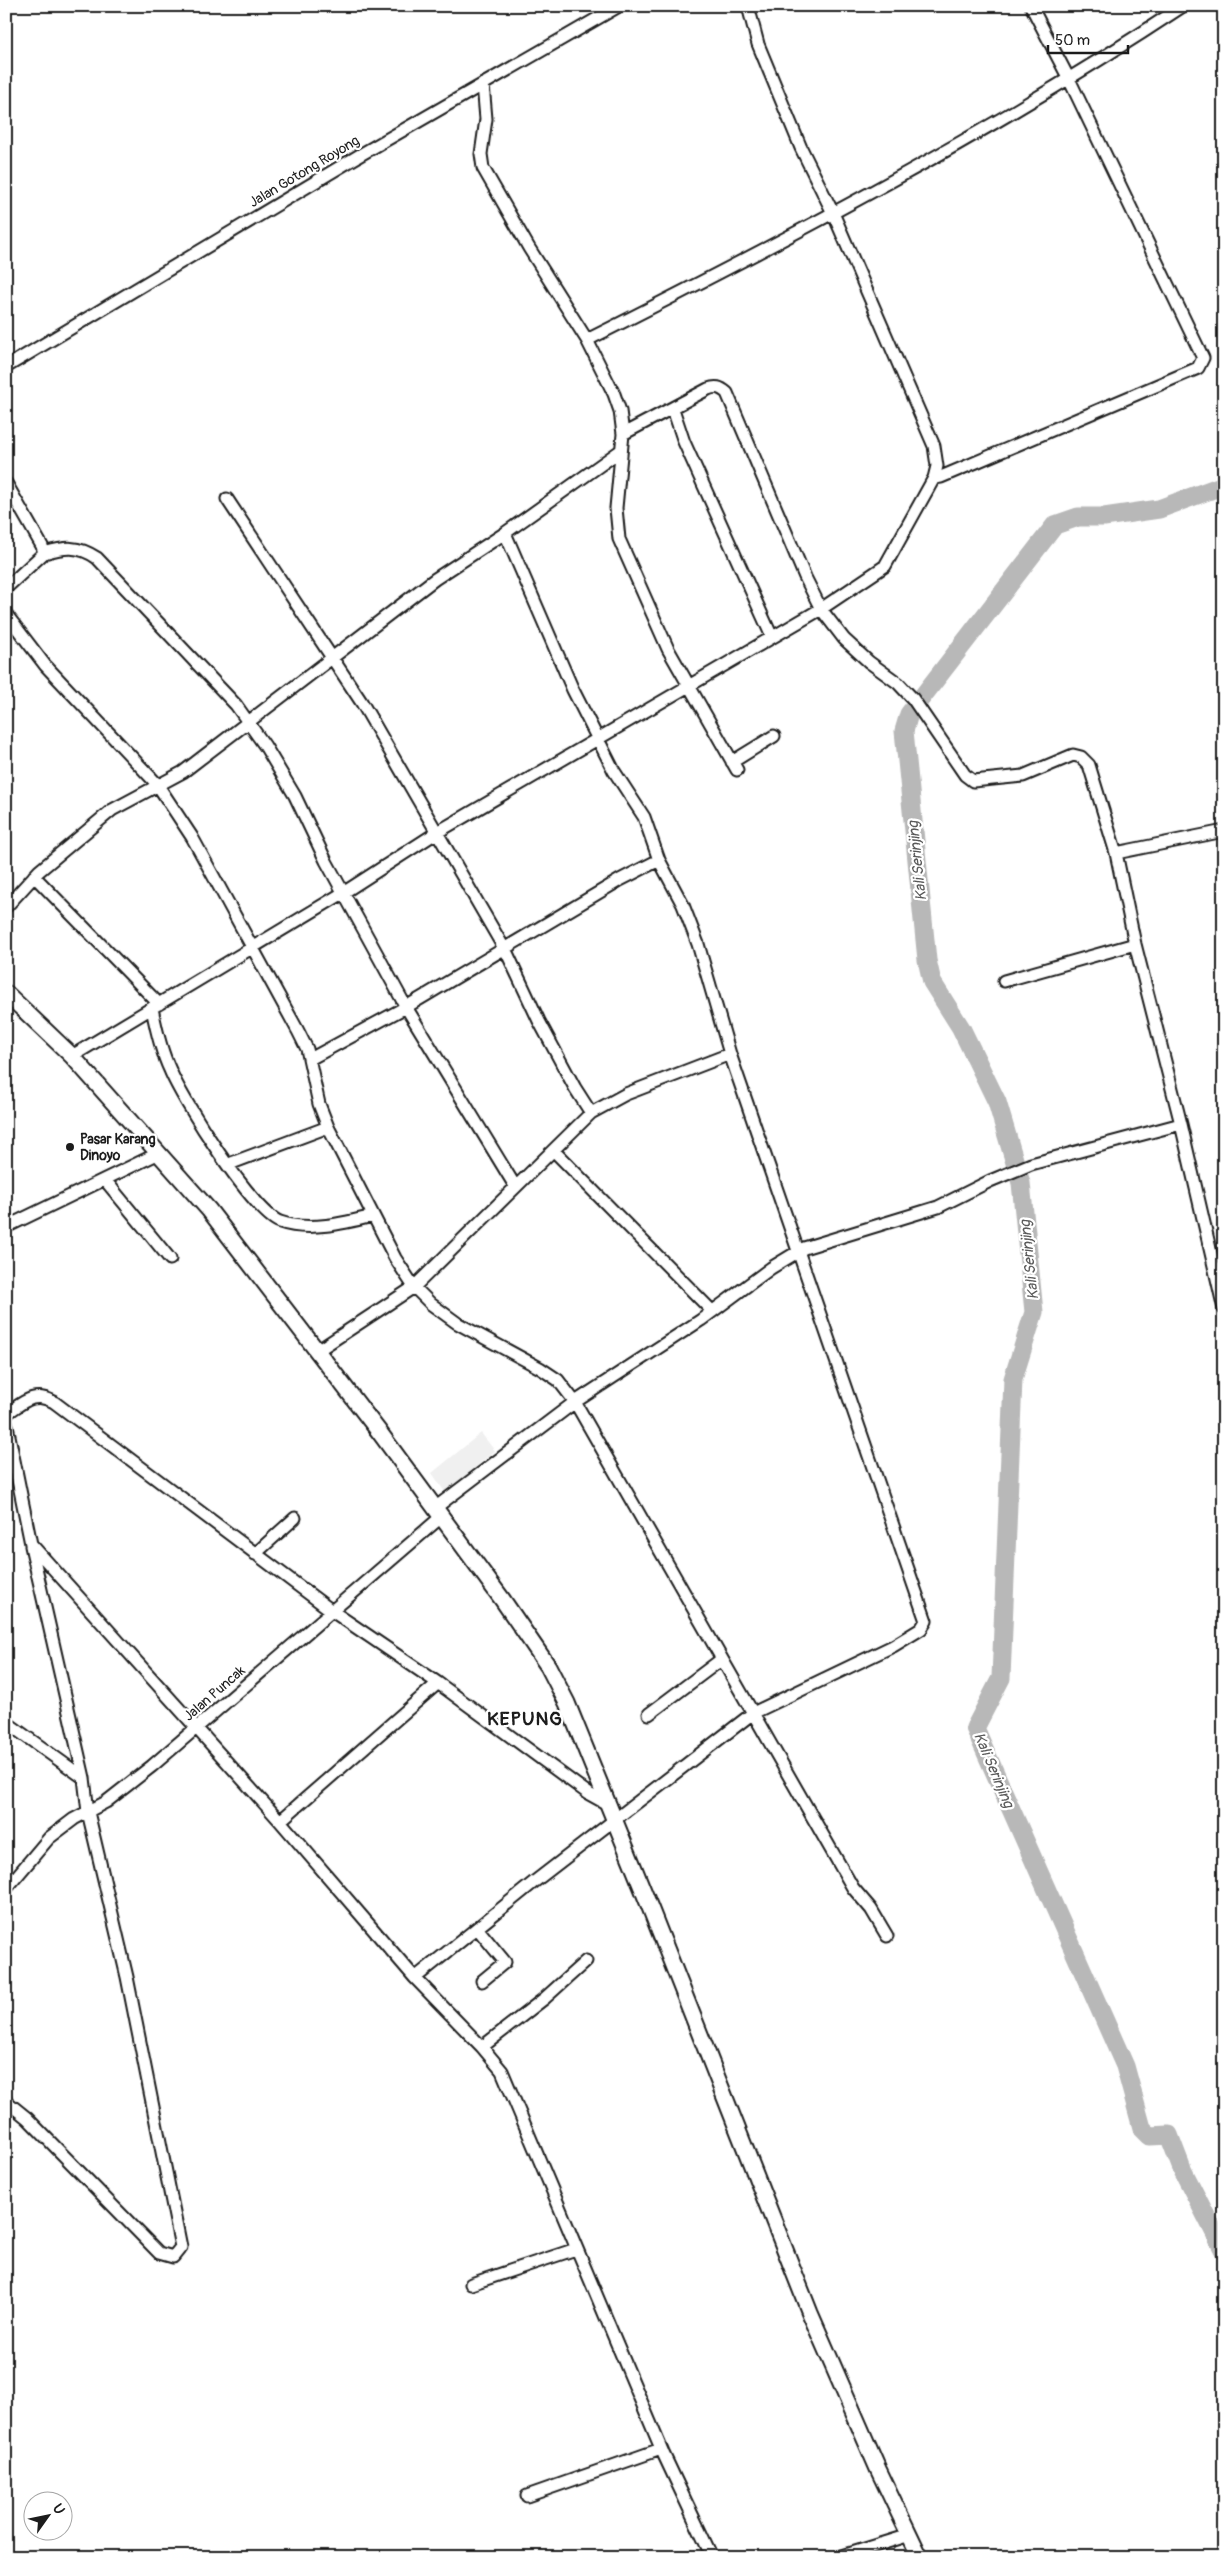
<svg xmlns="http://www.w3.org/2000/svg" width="1230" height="2563" viewBox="0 0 1230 2563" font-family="Pangolin,sans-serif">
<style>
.built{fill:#f0f0f0}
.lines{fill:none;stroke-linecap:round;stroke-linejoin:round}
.river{stroke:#b8b8b8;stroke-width:19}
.minor-casing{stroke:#1c1c1c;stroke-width:15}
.major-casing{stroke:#1c1c1c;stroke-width:19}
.minor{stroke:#fff;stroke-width:11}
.major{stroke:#fff;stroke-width:15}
.poi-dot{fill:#1c1c1c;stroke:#fff;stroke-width:2}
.labels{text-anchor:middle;stroke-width:4.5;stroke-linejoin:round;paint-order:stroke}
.street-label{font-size:14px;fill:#1c1c1c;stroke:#fff}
.poi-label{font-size:14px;font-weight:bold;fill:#1c1c1c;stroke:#fff;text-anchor:start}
.water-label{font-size:15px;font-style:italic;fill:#5a5a5a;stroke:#fff}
.district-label{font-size:19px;font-weight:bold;letter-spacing:1px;fill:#1c1c1c;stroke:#fff}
</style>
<rect width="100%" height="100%" fill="#fff"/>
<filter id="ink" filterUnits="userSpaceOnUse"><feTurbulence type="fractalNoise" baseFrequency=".02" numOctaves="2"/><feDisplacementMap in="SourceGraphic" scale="10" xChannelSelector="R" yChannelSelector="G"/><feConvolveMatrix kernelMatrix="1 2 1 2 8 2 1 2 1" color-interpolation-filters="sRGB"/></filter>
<g filter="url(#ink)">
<path class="built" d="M481 1433 495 1451 445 1492 432 1473Z"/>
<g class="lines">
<path class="river" d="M1224 485 1159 509 1104 517H1078L1055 525 909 714 904 731 927 960 932 982 961 1028 997 1102 1021 1183 1034 1312 1013 1379 1001 1678 975 1728 1125 2066 1142 2128 1150 2136 1169 2135 1182 2169 1224 2251"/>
<g class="minor-casing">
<path id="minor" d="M483 84 486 119 481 154 483 168 529 248 587 340 614 394 620 411 623 434 616 508 619 539 668 649 737 770
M587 340C790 238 993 132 1183 6
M6 367 360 155 619 6
M673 409 684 442 772 637
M623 434 708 389C716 386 720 387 727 393L805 577 821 609 844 639 869 662 898 683 913 699 965 775 973 781 1023 776 1073 755 1081 757 1089 765 1116 853 1135 944 1181 1124 1224 1309
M934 478 941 477 1198 368 1203 358 1069 79 1031 6
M6 483 42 546 44 553 6 588
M227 499 362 703 508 955 539 1021 575 1088 591 1113
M44 553C65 547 78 545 97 558L236 705 265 746 295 796 326 861 406 1007 515 1186
M6 614 45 665 157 784 192 837 298 1031 307 1049 319 1104 328 1127 395 1258 414 1287 431 1304 457 1323 540 1368 558 1380 575 1402 853 1888 871 1909 887 1936
M732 762 774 736
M1116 853 1224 831
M34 876 159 1004
M6 907 39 871 112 810 183 772 435 579 505 533 620 451
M1004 981 1135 944
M152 1008C156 1029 161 1051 170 1070 182 1100 253 1212 280 1222 308 1232 345 1223 373 1216
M72 1056 343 893 436 833 821 609 885 566 934 478 937 466 934 446 833 213 801 148 758 44 748 6
M310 1059 406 1007 620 880 659 860
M554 1151 712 1311
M229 1164 328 1127
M105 1180 170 1259
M6 1227 159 1153
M317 1351 414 1287 591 1113 626 1094 730 1054
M6 1414C24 1402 33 1391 54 1402L332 1611 438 1683 589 1794 609 1805
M6 1421 31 1544 280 1821 415 1978 482 2047 502 2071 663 2453 712 2557
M435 1508 575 1402 701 1320 771 1268 804 1248 938 1207 990 1181 1031 1164 1181 1124
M255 1554 295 1518
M649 1714 722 1659
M6 1722 84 1778
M280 1821 438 1683
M6 1889 49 1838 74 1819 106 1802 152 1766 441 1517
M477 1928 505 1962 482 1981
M415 1978 534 1882 753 1713 893 1646 921 1629 926 1621 730 1054 698 944 683 905 659 860 644 817 614 771 573 690 505 533
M482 2047 545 1998 586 1961
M6 2101 27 2118 159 2253 173 2257 181 2247 127 1977 88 1812 84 1778 31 1546
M471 2284 576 2249
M527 2496 661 2449
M839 2557 910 2535"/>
</g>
<g class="major-casing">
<path id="major" d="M6 993 72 1056 209 1210 380 1433 502 1599 548 1666 567 1703 651 1910 810 2313 878 2469 920 2557"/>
</g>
<use href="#minor" class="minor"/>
<use href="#major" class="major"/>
</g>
</g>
<circle class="poi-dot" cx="70" cy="1147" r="5"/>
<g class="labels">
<g class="street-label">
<text transform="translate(304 171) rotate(-31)" y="5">Jalan Gotong Royong</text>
<text transform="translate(214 1693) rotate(-41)" y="5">Jalan Puncak</text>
</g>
<g class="poi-label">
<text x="80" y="1144">Pasar Karang<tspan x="80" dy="16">Dinoyo</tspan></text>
</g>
<g class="water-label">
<text transform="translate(917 861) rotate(-96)" y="5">Kali Serinjing</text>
<text transform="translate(1029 1260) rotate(-96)" y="5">Kali Serinjing</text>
<text transform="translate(994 1770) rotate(67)" y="5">Kali Serinjing</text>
</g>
<g class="district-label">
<text x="525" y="1725">KEPUNG</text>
</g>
</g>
<rect width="1230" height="2563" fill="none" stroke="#fff" stroke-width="25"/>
<rect x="12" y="12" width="1205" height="2538" fill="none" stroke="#1c1c1c" stroke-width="2" filter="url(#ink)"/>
<g transform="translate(48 2516) rotate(57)"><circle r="24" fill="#ffffff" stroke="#a4a4a4"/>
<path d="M0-4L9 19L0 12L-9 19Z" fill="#1c1c1c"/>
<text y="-8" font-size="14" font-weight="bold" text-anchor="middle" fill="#1c1c1c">U</text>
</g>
<path d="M1048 45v8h80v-8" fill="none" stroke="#1c1c1c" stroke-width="2.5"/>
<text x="1055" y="45" font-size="15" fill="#1c1c1c" stroke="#ffffff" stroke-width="4" paint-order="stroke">50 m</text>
</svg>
